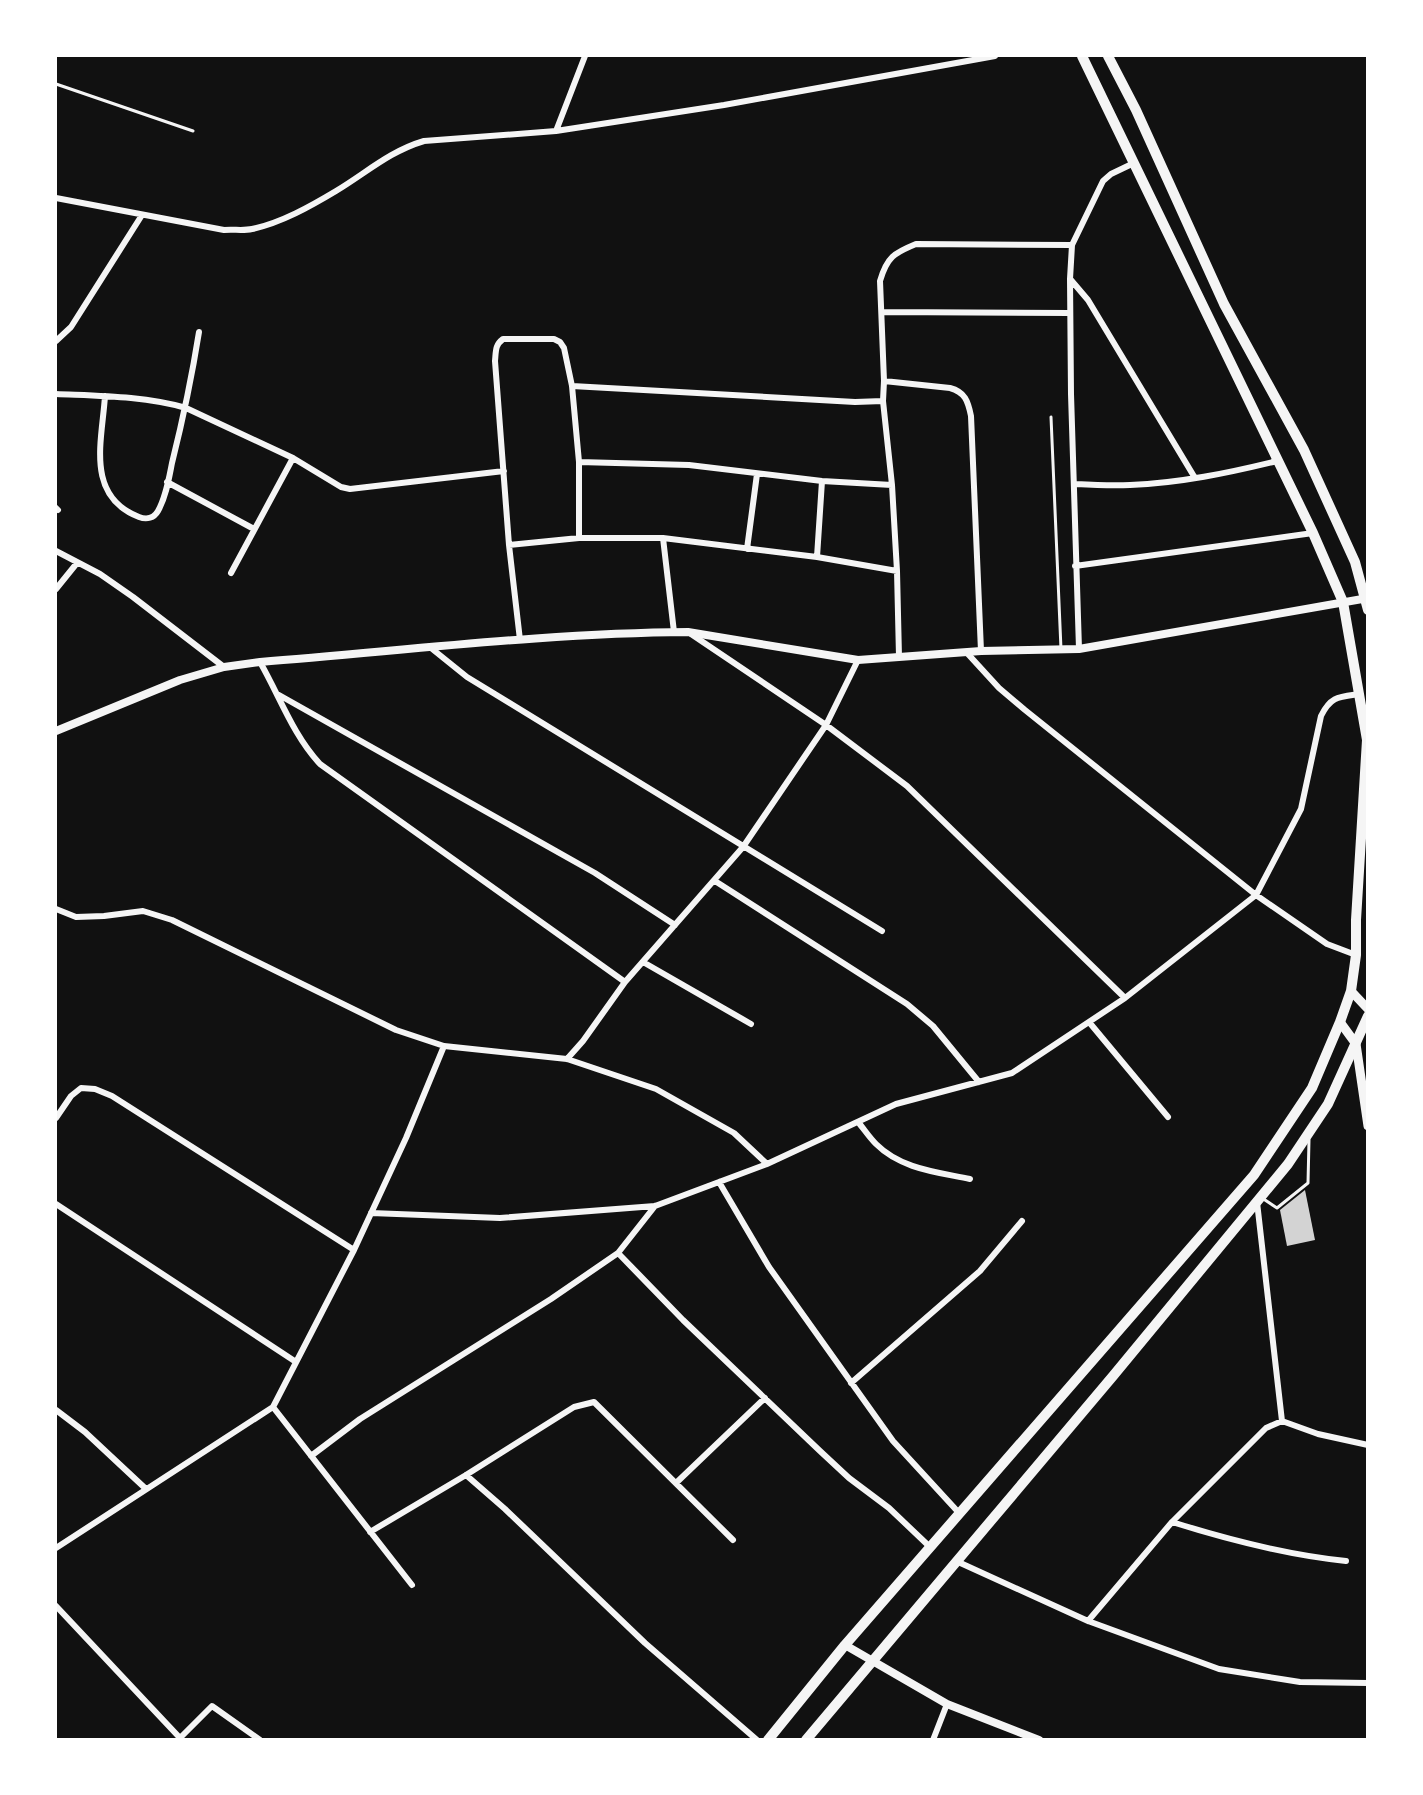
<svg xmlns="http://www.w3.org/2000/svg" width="1423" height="1795" viewBox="0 0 1423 1795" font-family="'Noto Sans',sans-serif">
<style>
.building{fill:#d3d3d3}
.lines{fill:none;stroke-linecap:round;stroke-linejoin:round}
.service{stroke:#f5f5f5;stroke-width:3}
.minor{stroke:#f5f5f5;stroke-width:6}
.tertiary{stroke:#f5f5f5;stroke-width:8}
.secondary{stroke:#f5f5f5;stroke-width:9}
.primary{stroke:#f5f5f5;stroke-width:10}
</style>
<rect width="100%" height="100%" fill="#111"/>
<path class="building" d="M1305 1190 1315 1240 1287 1246 1280 1210Z"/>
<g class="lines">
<path class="service" d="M56 84 193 131
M1051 417 1061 649
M1262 1198 1277 1208 1308 1183 1309 1140"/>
<path class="minor" d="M556 131 585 56
M56 198 224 230C233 229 243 231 252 229 281 223 311 206 336 191 366 173 390 151 424 141L556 131 724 105 995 56
M1071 280 1088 300 1195 478
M882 312 1070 313
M56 341 71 327 142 215
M884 381 950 388C965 392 968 401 971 416L981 651
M572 386 855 402 883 401
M56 394C99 396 144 396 186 408L293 458 341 487 350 489 504 471
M105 396C102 441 85 496 139 517 147 520 154 518 158 511 166 497 169 478 172 463 183 419 192 376 199 332
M579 462 689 465 822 481 892 485
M167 482 254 529
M1074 484C1093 485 1111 486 1130 485 1180 483 1228 473 1277 461
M56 508 58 510
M663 538 674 632
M509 545 579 538H663L817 557 897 571
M747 549 757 474
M56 551 100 574 133 597 224 667
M817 557 822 481
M1075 566 1313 533
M231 573 293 458
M56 589 77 563
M691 634 826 725 907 786 1125 998
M520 640 509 545 495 361C496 351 495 345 503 339H554L560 342 564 348 572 386 579 462V538
M431 648 467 677 882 931
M1079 649 1071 394 1070 279 1072 245 1103 181 1111 174 1134 163
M967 653 999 688 1025 710 1256 895 1327 944 1356 955
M899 657 897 571 892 485 883 401 884 381 880 281C887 257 894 253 916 244L1072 245
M260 662C280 697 293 735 320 764L625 982
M279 695 595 873 675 925
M715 881 907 1004 933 1026 979 1082
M56 909 76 917 104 916 143 911 172 920 396 1030 444 1046 567 1059 656 1089 734 1133 767 1164
M643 962 751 1024
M1089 1022 1168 1117
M567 1059 583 1041 625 982 743 847 826 725 858 660
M56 1118 71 1096 81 1088 95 1089 112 1096 354 1250
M858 1122C864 1129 869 1137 876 1144 901 1169 937 1172 970 1179
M719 1182 769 1267 893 1441 960 1514
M1257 1202 1282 1421
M56 1204 296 1362
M371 1213 500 1218 655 1206 767 1164 896 1104 1012 1073 1125 998 1256 895 1301 809 1321 716C1331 696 1339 697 1360 694
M618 1253 683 1320 820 1451 849 1478 889 1508 930 1547
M851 1383 980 1271 1022 1221
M273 1407 412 1585
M56 1410 85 1432 146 1489
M311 1456 360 1419 551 1299 618 1253 655 1206
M466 1475 505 1509 645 1643 757 1740
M676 1483 765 1398
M1172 1522C1229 1540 1286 1555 1346 1561
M370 1532 466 1475 574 1407 594 1402 733 1540
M56 1548 273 1407 354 1250 406 1138 444 1046
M956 1561 1088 1621 1219 1669 1300 1682 1368 1683
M56 1606 180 1738
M1088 1621 1172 1522 1266 1428 1282 1421 1318 1434 1368 1445
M178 1740 212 1706 260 1740
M933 1740 947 1704"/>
<path class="tertiary" d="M56 731 180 680 224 667 260 662C402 651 545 633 688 632L858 660 981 651 1079 649 1368 598
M845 1645 947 1704 1039 1740"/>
<path class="secondary" d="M1351 991 1368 1009
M1340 1022 1356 1044 1368 1126"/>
<path class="primary" d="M1108 56 1136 110 1224 304 1304 450 1355 562 1368 610
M768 1740 845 1645 1254 1175 1312 1088 1340 1022 1351 991 1356 955V920L1367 740 1343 602 1313 533 1082 56
M806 1740 1113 1376 1288 1164 1328 1104 1368 1016"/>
</g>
<rect width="1423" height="1795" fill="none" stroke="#ffffff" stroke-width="114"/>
</svg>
